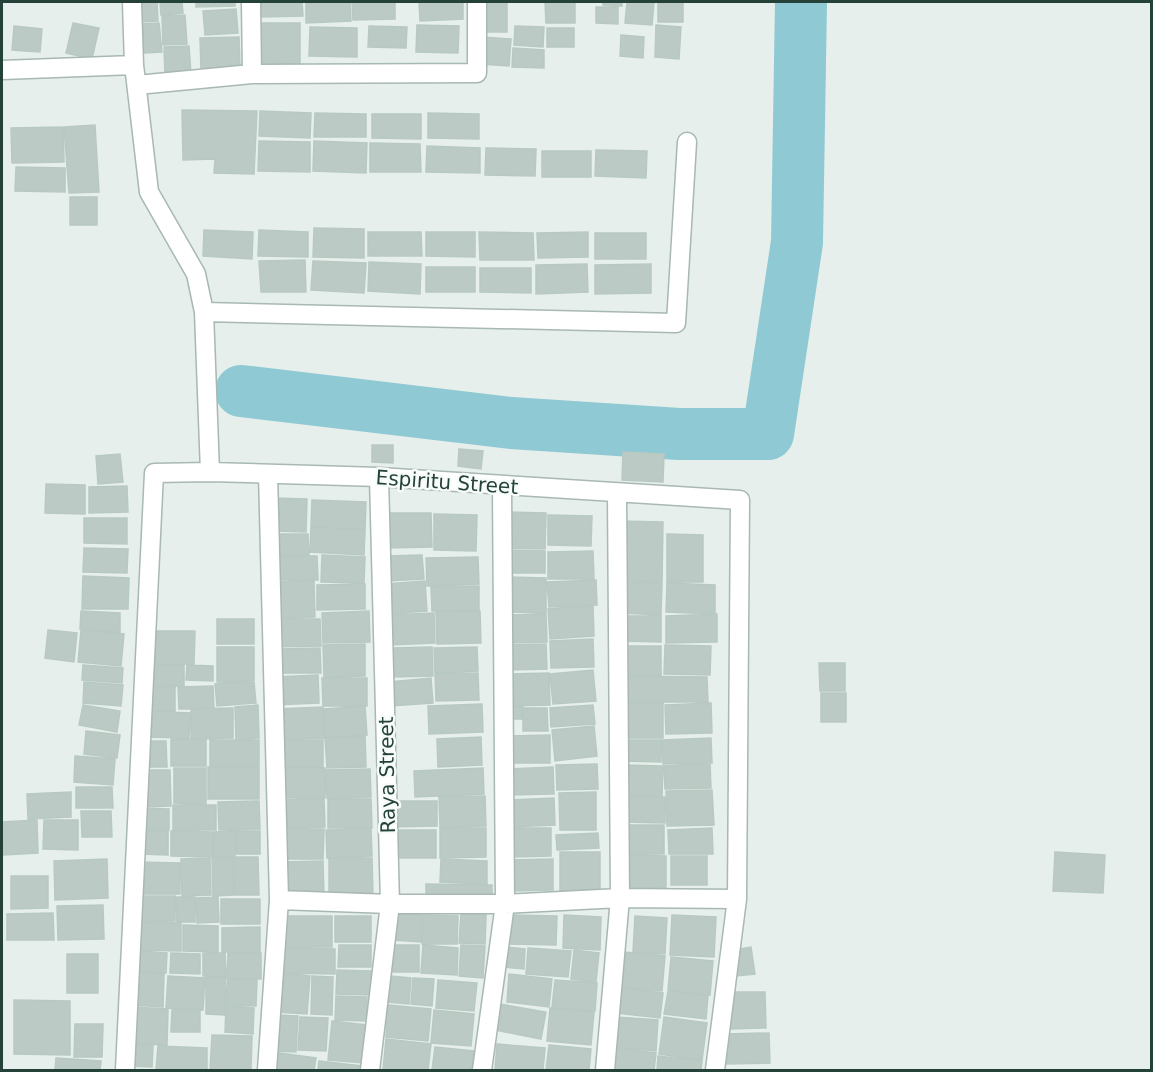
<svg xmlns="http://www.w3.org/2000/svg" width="1153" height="1072" viewBox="0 0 1153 1072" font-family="'DejaVu Sans',sans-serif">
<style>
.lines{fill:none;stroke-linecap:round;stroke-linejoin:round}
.river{stroke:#8ec9d4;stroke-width:52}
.building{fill:#bbcac4;stroke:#b8c9c2;stroke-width:1.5}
.street-casing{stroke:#a8b8b2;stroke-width:21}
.street{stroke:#fff;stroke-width:18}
.labels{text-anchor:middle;stroke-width:5;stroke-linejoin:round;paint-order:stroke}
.street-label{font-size:20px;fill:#24423a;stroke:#f7fbf9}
</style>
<rect width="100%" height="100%" fill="#e6efeb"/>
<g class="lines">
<path class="river" d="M241 391 511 423 679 434H768L797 242 801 2"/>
</g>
<path class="building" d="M138 2H157L158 21 140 22Z
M160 2H182L183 13 161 15Z
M196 2H235V6L196 7Z
M260 2H302L303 16 260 17Z
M306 2H350L351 21 306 23Z
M352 2H395V19L353 20Z
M419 2H463V19L420 21Z
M484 2H507V32H484Z
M545 2H575V23H546Z
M603 2H622V6L603 5Z
M627 2H654L652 25 625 23Z
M658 2H683V22H658Z
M596 7H618V24L596 23Z
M236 9 238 33 205 35 203 11Z
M185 15 187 44 163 45 162 16Z
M73 23 99 28 92 59 66 53Z
M159 23 162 52 144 53 142 24Z
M261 23H300V66H261Z
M417 25 459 26 458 53 416 52Z
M656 25 681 27 679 59 655 57Z
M14 26 42 29 40 52 12 50Z
M369 26 407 27 406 48 368 47Z
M515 26 544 27 543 47 514 45Z
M310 27 357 28V57L309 56Z
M547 28H574V47H547Z
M621 35 644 37 643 58 620 56Z
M239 37 240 68 201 69 200 38Z
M482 37 511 39 509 66 480 64Z
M189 46 191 74 165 75 164 47Z
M513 48 544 50V68L512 67Z
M182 110 257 111 254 174 214 173 215 159 183 160Z
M260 111 311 113 310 138 259 136Z
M315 113 366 114V137H314Z
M428 113 479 114V139L428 138Z
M372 114H421V139L372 138Z
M95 125 99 192 69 193 64 127Z
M63 127 64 162 12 163 11 128Z
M259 141 310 142V172L258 171Z
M314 141 367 143 366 173 313 171Z
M370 143 420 144 421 172H370Z
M427 146 480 148V173L426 172Z
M486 148 536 149 535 176 485 175Z
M596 150 647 151 646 178 595 176Z
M542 151H591V177H542Z
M16 167 65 168V192L15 191Z
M70 197H97V225H70Z
M314 228 364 229V258L313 257Z
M204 230 253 232 252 259 203 256Z
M259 230 308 232V257L258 256Z
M368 232H421L422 256H368Z
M426 232H475V257L426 256Z
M479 232 533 233 534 260H480Z
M588 232V257L538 258 537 233Z
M595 233H646V259H595Z
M305 260 306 292H261L259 261Z
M313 261 366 263 364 293 311 290Z
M369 262 421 264 420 294 368 291Z
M587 264 588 292 536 294V265Z
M651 264V293L595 294V265Z
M426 267H475V292H426Z
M480 268H531V293L480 292Z
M372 445H393V463L372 462Z
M459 449 483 451 481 469 458 466Z
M623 452 664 454 663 482 622 480Z
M120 454 123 482 98 484 96 456Z
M46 484 85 485V514L45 513Z
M127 486 128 512 89 513V487Z
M274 498 307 499 306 532 274 531Z
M312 500 366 502 365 529 311 527Z
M505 512 546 513 545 549 504 548Z
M388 513H431L432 547 388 548Z
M434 514 477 515 476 551 434 550Z
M548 515 592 516 591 546 548 545Z
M84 518H127V544L84 543Z
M620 521 663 522 662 582 619 580Z
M311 527 365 530 364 555 310 552Z
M278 534H308L309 555H278Z
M667 534 703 535V582H667Z
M84 548 128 549 127 573 83 572Z
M504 550 545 551V573H504Z
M593 551 594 579H548V552Z
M322 555 365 557 364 583 321 582Z
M422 555 424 579 387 581 386 556Z
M279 556H317L318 580H279Z
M478 557 479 584 427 586 426 558Z
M83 576 129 578 128 609H82Z
M505 577 546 578V613L504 612Z
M596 580 597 605 549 607 547 582Z
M314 581 315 617 275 618 274 582Z
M425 581 427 611 387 614 385 584Z
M621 582 662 583 661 615 620 613Z
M667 583 715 585V614L666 612Z
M365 584V609L317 610V585Z
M479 586V610L432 611 431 587Z
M593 606 594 636 550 639 548 609Z
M81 611 120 613V632L80 629Z
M369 611 370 642 323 643 322 613Z
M480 611 481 643 437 644 436 612Z
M434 613 435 643 390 645 389 615Z
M546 614 547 642 505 643 504 615Z
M717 614V642L666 643V616Z
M620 616H661V642L620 641Z
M217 619H254V644H217Z
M273 619H320L321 646 273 647Z
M48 630 77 633 74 662 45 658Z
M81 630 124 634 121 666 78 662Z
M149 631H195L194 664H149Z
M593 639 594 667 551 668 550 641Z
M365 644V676L324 677 323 645Z
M546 644 547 669 506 670 505 645Z
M665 645 711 646 710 675 664 674Z
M621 646H661V675H621Z
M217 647H254V681L217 682Z
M432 647 433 676 392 677 391 648Z
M477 647 478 671 435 673 434 648Z
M320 648 321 673H280V649Z
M819 663H845V691H820Z
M83 665 123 668 122 683 82 680Z
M146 665H184V686L145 685Z
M187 665 213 666V681L186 680Z
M593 670 596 701 553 704 550 674Z
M478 673 479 700 436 701 435 674Z
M549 673 550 705 505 706V674Z
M318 675 319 703 275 705 274 677Z
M621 676 707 677 708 702H621Z
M322 678H367V706H323Z
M431 678 433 703 390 706 389 682Z
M84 682 123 685 121 706 83 703Z
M254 682 256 703 217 706 215 684Z
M144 686 175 687V711H144Z
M213 686 214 708 179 709 178 687Z
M821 693H846V722H821Z
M619 703H663V738H620Z
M711 703 712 733 666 734 665 705Z
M482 704 483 732 429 734 428 706Z
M83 705 120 711 117 732 79 725Z
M258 705 259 738 236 739 235 707Z
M593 705 595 724 551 727 550 708Z
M365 706 367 735 325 737 324 709Z
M323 707 324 738 278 739 277 709Z
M504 707H523L522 719H504Z
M233 708V738L191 739V709Z
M523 708H547L548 731H523Z
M144 711 190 713 189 738 144 737Z
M594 726 597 756 555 761 552 730Z
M86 731 120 735 117 758 84 754Z
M550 735V763H506V736Z
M365 736 366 767 327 768 325 738Z
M481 737 482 765 438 767 437 739Z
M711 738 712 763 663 764 662 740Z
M171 739 206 740V766H171Z
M210 740H259V766H210Z
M280 740H323V767H280Z
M622 740H661V762L622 761Z
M141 741H166L167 767H142Z
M75 756 115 759 113 785 74 782Z
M597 764 598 789 557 790 556 765Z
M710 764 711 788 665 789 664 766Z
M623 765 663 766 662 796 623 795Z
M208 767H259V799H208Z
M553 767 554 794 508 795 506 769Z
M174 768H206V804L174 803Z
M280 768H325V798H280Z
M483 768 484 794 415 797 414 771Z
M370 769 371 797 327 798 325 770Z
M141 770H170L171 806 142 807Z
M76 787H112L113 808H76Z
M712 790 714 825 667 826 666 791Z
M71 792V817L28 819 27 794Z
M596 792V830H560L559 793Z
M485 796 486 826 440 827 439 797Z
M623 796 665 797V823L622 822Z
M554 798 555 825 508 827 506 800Z
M324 799 325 827 280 828V800Z
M328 799H371L372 828H328Z
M259 801 260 829 219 830 218 802Z
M390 801H437V826L390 827Z
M173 805H216V830H173Z
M139 808 169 809V830H139Z
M81 811H111L112 837H82Z
M37 820 38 853 3 855 2 822Z
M44 820H78V850L43 849Z
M622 825H664V854H622Z
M440 828H486V857L440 858Z
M509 828H551V856L510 857Z
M712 828 713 854H669L668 830Z
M281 829H324L323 859H281Z
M371 829 372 856 327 858 326 830Z
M390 830H436V858H391Z
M139 831H168V855L139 854Z
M171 831 213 832V857L171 856Z
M235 831V857H214V832Z
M236 831H260V854H236Z
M598 833 599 848 557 850 556 835Z
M560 852H600V891H560Z
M1055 852 1105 855 1103 893 1053 891Z
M623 855 666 856V889H623Z
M671 856H707V885H671Z
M234 857H258L259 895H235Z
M210 858 211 895 182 896 181 859Z
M212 858H233L234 895 213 896Z
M329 858H372L373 897H329Z
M107 859 108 898 55 900 54 861Z
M441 859 487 861V884L440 882Z
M553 859V890L508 891V860Z
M323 861 324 896H282L281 862Z
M137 862 180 863V894H136Z
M11 876H48V908L11 909Z
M426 884 492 885V902L426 901Z
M135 896H175V921L135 922Z
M176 897H195V922H177Z
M218 897 219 922 197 923 196 898Z
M221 899H260V924H221Z
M103 905 104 939 58 940 57 906Z
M53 913 54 940H7V914Z
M394 913 422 915 421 942 393 940Z
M461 914 486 915 485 944 459 943Z
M423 915 458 916 457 944H422Z
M508 915 557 916 556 945 507 944Z
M564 915 601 917 600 950 563 948Z
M672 915 716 917 714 957 670 955Z
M282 916H332V947H283Z
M335 916H371V942H335Z
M635 916 667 918 665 954 633 952Z
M135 922 181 923V951L135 950Z
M183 925 218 926V952L183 951Z
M260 927V952H222V928Z
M339 945H371V967H338Z
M393 945H419V972H393Z
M423 945 458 948 457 975 421 973Z
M461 945 485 946 483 978 459 976Z
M506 947 525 949 524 969 504 967Z
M751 947 755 974 736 976 733 950Z
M282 948 335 949V974L281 973Z
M528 948 571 951 568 977 526 974Z
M574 950 599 953 596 982 571 979Z
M134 951 167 953 166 973 132 971Z
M624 952 665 956 662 991 620 987Z
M171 953 200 954V974L170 973Z
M203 953H225L226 976H203Z
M228 953H261V979L227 978Z
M67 954H98V993H67Z
M671 957 713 961 710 995 668 990Z
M337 970 371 971V995L336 994Z
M133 972 164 974 163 1007 132 1005Z
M279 973 310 976 307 1014 276 1012Z
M509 974 552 979 549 1007 507 1002Z
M168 976 205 978 203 1010 166 1008Z
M312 976 333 977 332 1015 311 1014Z
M390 976 411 978 409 1004 387 1002Z
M206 977H226L225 1015 206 1014Z
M413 978 434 979 432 1006 411 1004Z
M228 979 257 980 256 1006 226 1005Z
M438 980 477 983 474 1011 436 1008Z
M555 980 597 983 595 1011 552 1007Z
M620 988 663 993 660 1018 617 1013Z
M668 991 708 996 706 1019 664 1014Z
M728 992H765L766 1028 729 1029Z
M336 996 367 997V1021L335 1020Z
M14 1000 70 1001V1055L14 1054Z
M500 1004 546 1012 541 1039 495 1030Z
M388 1005 431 1009 428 1041 386 1037Z
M226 1006 254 1008 253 1034 225 1032Z
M132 1007 168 1009 167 1045 131 1043Z
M550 1008 594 1012 591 1045 547 1041Z
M172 1010H200V1032H171Z
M434 1010 474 1014 471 1046 431 1043Z
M276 1015 298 1016 296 1052 274 1051Z
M300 1017 328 1018 326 1051 298 1050Z
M616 1017 658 1020 656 1051 614 1047Z
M664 1017 707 1023 702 1060 659 1054Z
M332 1021 367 1025 364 1063 328 1060Z
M75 1024H103L102 1057H74Z
M769 1033 770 1063 726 1064V1034Z
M212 1035 252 1036 251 1070H210Z
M386 1039 431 1044 428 1070H383Z
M130 1044 153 1045 152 1067 129 1066Z
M497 1044 545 1048 543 1070H495Z
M549 1045 591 1049 589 1070H546Z
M158 1046 207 1048V1070H156Z
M435 1047 474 1051 472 1070H432Z
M612 1048 656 1053 654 1070H609Z
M272 1052 316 1058 314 1070H270Z
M658 1056 702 1061 701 1070H657Z
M56 1058 101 1061 100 1070H55Z
M319 1061 362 1066V1070H318Z"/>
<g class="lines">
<g class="street-casing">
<path id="street" d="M132 2 134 65 149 192 196 274 204 312 210 472
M2 70 134 65
M252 74 477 73V2
M137 85 252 74 251 2
M204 312 676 323 687 142
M279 900 390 904H505L620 898 737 899
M125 1070 154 473 210 472 379 477 740 500 737 899 715 1070
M267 1070 279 900 268 474
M370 1070 390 904 379 477
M482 1070 505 904 502 486
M605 1070 620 898 617 494"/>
</g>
<use href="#street" class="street"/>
</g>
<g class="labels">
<g class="street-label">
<text transform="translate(447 482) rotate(4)" y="7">Espiritu Street</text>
<text transform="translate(387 775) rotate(-91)" y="7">Raya Street</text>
</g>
</g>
<rect width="1153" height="1072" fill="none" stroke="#24423a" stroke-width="6"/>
</svg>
